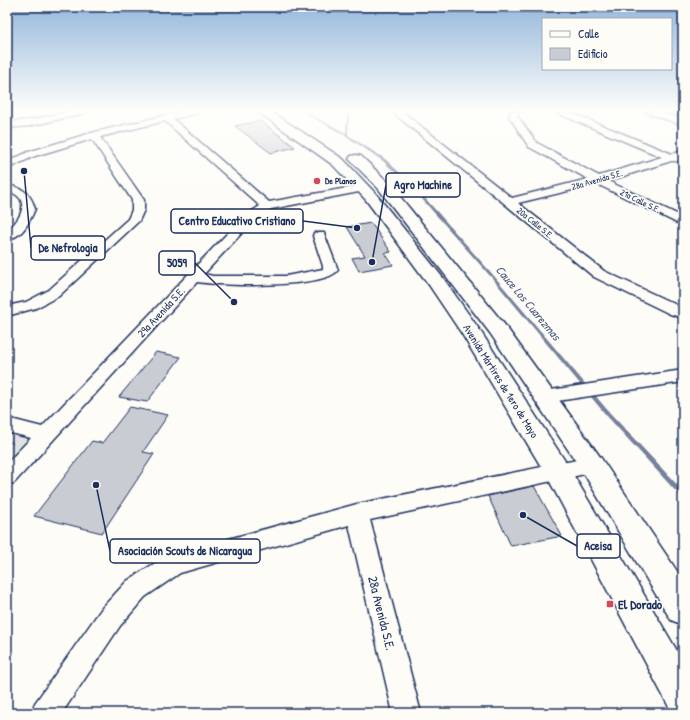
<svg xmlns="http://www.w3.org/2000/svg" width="690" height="720" viewBox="0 0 690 720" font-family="'Patrick Hand',sans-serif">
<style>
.green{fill:#e0e1e3;stroke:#7e88a0}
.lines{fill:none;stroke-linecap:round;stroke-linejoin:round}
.stream{fill:#76819c;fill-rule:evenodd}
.building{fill:#c9ccd3;stroke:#1b2f5e}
.minor-casing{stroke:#1b2f5e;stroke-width:3}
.major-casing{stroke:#1b2f5e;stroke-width:3}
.path{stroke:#1b2f5e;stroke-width:3;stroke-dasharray:1 3.5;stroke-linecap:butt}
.minor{fill:#fdfcf7;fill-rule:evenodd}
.major{fill:#fdfcf7;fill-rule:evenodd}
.poi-dot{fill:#d1495b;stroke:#fdfcf7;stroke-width:1.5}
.labels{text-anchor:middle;stroke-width:3.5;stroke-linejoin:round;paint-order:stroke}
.far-street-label{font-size:9px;fill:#1b2f5e;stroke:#fdfcf7}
.far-poi-label{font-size:9px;font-weight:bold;fill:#1b2f5e;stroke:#fdfcf7;text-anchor:start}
.street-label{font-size:11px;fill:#1b2f5e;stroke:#fdfcf7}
.water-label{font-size:12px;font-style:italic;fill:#49587d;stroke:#fdfcf7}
.near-poi-label{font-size:13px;font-weight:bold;fill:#1b2f5e;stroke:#fdfcf7;text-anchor:start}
.near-street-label{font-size:13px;fill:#1b2f5e;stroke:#fdfcf7}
.leader{fill:none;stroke:#1b2f5e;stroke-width:1.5}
.callout-dot{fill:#1b2f5e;stroke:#fdfcf7;stroke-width:1.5}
.callout{fill:#fdfcf7;stroke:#1b2f5e;stroke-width:1.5}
.callout-label{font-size:12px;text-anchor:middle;font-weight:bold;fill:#1b2f5e}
</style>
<rect width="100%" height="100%" fill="#fdfcf7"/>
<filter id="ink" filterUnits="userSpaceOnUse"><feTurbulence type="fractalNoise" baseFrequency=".025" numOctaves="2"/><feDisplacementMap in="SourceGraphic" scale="8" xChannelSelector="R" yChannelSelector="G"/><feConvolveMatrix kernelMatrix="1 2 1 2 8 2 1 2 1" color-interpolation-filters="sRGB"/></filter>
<g filter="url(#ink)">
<path class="green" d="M7 425 45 435 7 477Z"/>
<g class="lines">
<path class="stream" d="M301 111H304L346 133 347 115 349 111H351L349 115 348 135 385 159 416 188 494 276 610 413 683 491V498L681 497 606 415 492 278 414 190 383 161 346 136Z"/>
</g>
<path class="building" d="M260 121 262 122 295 147 271 153 235 126Z
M371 223 391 252 385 253 393 265 359 271 352 258 365 256 347 227Z
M156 352 181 357 147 402 119 397Z
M130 407 168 415 143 452 154 454 102 533 34 516 92 441 102 443Z
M534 486 562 536 511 546 488 496Z"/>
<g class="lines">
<g class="minor-casing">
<path id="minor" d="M72 111H87L86 113 30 126 7 128V122L30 120Z
M184 111H199L198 113 173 119 269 202 364 185 368 186 370 188 368 190 364 191 271 209 251 223 204 274 213 276H286L323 269V266L313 236 314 233H324L325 236 338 270C325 289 221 286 197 282L14 483 7 485V463L31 438 7 432V418L42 427 243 217 260 206 165 121 100 137 144 200V210L139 221 59 296 36 308 7 316V306L26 302 49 290 128 219 132 210V200L92 139 35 156 7 169V162L28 152 91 133Z
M396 111H405L404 113 512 198 588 179 529 147 509 116 511 111H519L517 116 537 143 599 176 662 157 557 113 556 111H567L672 154 683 151V157L680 158 679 161H671L608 181 683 217V226L597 184 518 203 604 271 683 308V318L670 314 594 277 396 115 395 113Z
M646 111H658L683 119V125L647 113Z
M7 185C23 188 31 193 35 209 29 223 23 236 7 240V230C22 219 32 197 7 191Z
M683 370V382L544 403 538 402 535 397 538 392 544 391Z
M592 457 599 459 602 465 599 471 370 520 421 713H393L349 525 180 573 145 597 120 626 62 713H31L35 703 102 608 127 581 166 556 357 504Z"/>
</g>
<g class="major-casing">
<path id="major" d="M257 111H270L343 159 376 194 443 278 479 329 567 464 683 661V713L670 709 549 480 462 334 429 285 366 200 333 165Z
M356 155 361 156 388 182 504 324 601 458 683 580V625L671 620 583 472 490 333 378 188 349 159 351 156Z"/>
</g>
<path class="path" d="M7 444 14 442"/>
<use href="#minor" class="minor"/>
<use href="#major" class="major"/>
</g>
</g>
<linearGradient id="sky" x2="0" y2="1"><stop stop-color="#93b6da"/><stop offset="0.52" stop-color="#fefefb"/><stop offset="1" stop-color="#fefefb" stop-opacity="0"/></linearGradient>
<rect width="690" height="212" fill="url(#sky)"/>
<g class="poi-dot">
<circle cx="317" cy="181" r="4"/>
<rect x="606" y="600" width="8" height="8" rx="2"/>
</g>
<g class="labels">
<g class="far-street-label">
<text transform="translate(597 180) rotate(-16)" y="3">28a Avenida S.E.</text>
<text transform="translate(640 201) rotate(26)" y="3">21a Calle S.E.</text>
<text transform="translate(535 223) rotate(39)" y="3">20a Calle S.E.</text>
</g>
<g class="far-poi-label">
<text x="325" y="184">De Planos</text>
</g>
<g class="street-label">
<text transform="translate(161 312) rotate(-47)" y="4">29a Avenida S.E.</text>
<text transform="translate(501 381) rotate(58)" y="4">Avenida Mártires de 1ero de Mayo</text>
</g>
<g class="water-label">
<text transform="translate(528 303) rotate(50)" y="4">Cauce Los Cuarezmas</text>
</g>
<g class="near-poi-label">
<text x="618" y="609">El Dorado</text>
</g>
<g class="near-street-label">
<text transform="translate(382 613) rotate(76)" y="5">28a Avenida S.E.</text>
</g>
</g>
<path class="leader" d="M372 262L386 185M357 228L303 221M24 171L31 248M234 302L195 263M523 515L577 546M96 485L110 551"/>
<g class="callout-dot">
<circle cx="372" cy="262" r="4"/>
<circle cx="357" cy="228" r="4"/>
<circle cx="24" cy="171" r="4"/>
<circle cx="234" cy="302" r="4"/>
<circle cx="523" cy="515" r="4"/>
<circle cx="96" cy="485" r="4"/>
</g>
<g class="callout">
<rect x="386" y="173" width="74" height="24" rx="4"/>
<rect x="171" y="209" width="132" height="24" rx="4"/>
<rect x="31" y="236" width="74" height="24" rx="4"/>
<rect x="159" y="251" width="36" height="24" rx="4"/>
<rect x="577" y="534" width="43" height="24" rx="4"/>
<rect x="110" y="539" width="150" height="24" rx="4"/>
</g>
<g class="callout-label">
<text x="423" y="189">Agro Machine</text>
<text x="237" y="225">Centro Educativo Cristiano</text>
<text x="68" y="252">De Nefrologia</text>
<text x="177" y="267">5059</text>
<text x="598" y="550">Aceisa</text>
<text x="185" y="555">Asociación Scouts de Nicaragua</text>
</g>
<rect width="690" height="720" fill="none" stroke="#fdfcf7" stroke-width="24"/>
<rect x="12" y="12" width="666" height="696" fill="none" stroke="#1b2f5e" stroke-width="1.5" filter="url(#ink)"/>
<rect x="542" y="18" width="130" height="52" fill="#fdfcf7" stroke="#a3aaba"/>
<rect x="550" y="31" width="20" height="6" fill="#fdfcf7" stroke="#a3aaba"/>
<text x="578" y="38" font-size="12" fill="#1b2f5e">Calle</text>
<rect x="550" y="48" width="20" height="12" fill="#c9ccd3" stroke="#a3aaba"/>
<text x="578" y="58" font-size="12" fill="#1b2f5e">Edificio</text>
</svg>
